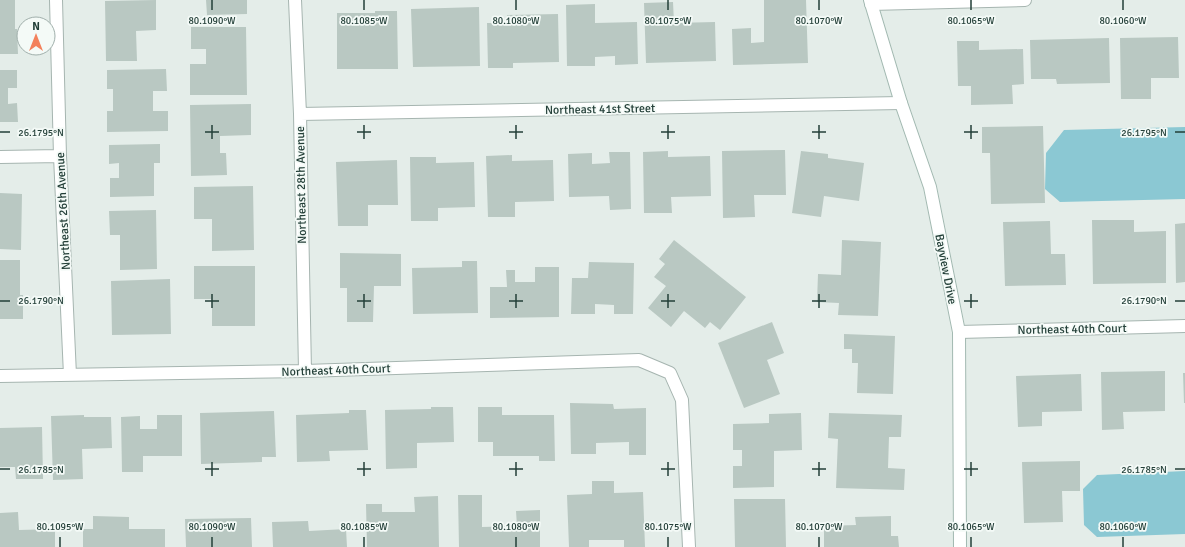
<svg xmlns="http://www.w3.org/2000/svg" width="1185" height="547" viewBox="0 0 1185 547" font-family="Signika,sans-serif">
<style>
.water{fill:#8bc8d3}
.building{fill:#b9c8c2}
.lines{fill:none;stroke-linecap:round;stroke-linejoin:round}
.street-casing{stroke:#a6b5b0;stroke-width:14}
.secondary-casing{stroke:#a2b9b1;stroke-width:14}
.street{stroke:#fff;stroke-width:12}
.secondary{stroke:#fff;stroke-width:12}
.ticks{fill:none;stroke:#233f38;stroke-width:1.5}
.labels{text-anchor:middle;stroke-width:3.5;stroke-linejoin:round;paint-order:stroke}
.street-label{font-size:12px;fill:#233f38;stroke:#f4faf7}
.ticks-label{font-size:10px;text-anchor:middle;fill:#233f38;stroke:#f4faf7;stroke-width:3.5;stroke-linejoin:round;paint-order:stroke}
</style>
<rect width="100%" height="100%" fill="#e4ede9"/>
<path class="water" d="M1185 127V199L1060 202 1045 189 1046 153 1064 130Z
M1185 471V534L1097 537 1084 525 1083 489 1097 475Z"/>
<path class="building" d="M0 0H15V29H17L18 54H0Z
M156 0V30L136 31 137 61H106L105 1Z
M206 0H247V14L207 15Z
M764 0H806L808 63 733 65 732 29 751 28V43L764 42Z
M673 2 674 23 715 22 716 61 646 63 644 3Z
M595 4V23L637 22 638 64 615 65V56L595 57V66H567L566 5Z
M479 7 480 66 413 67 411 9Z
M375 11H397L398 69H337V13H375Z
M558 14 559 62 513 63V68H488L487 23H507V15Z
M191 27H246L247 95H190V64H206V49H191Z
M1178 37 1179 78H1151V99H1121L1120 38Z
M1109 38 1110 83 1057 84 1056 79H1031L1030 40Z
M957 41H979V50L1023 49 1024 84 1012 85 1013 104 971 105V86H958Z
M166 69 167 91H153V111H168V131L107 132V111H113V89H107V70Z
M0 70H17V88H8V104L17 103 18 122H0Z
M251 104V135L220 136V153H226L227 175 191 176 190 105Z
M1043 126 1045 203 991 204 990 153H982V127Z
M160 144V163H154V196L110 197V178H119V163L109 164V145Z
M785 150 786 195H754L755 217 723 218 722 151Z
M668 151V157L710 156 711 196 671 197 672 213H644L643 152Z
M801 151 828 154V158L864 163 859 201 824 196 821 217 792 213Z
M609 152H630L631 209 610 210 609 196 569 197 568 154 592 153V164L610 163Z
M512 155V161L553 160 554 201 515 202V217H488L486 156Z
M410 157H436V163L474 162 475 207 438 208V221H411Z
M397 160 398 205H368V226H338L336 162Z
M253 186 254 250 212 251V219H194V187Z
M0 193 22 194 21 250 0 249Z
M156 210 157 269 120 270V235H110L109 211Z
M1092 220H1134V232L1166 231V283L1093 284Z
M1050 221 1051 254H1065L1066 285 1005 286 1003 222Z
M1185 223V282L1176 283 1175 224Z
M674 240 746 297 720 330 710 322 705 328 684 311 671 327 648 308 666 286 654 277 665 264 659 259Z
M842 240 881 242 878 316 838 315 839 303 817 302 818 274 841 275Z
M340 253 401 254V286H374L373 322H347V288H340Z
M0 260H20V295H23V319H0Z
M462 261H477L478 313 413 314 412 268 462 267Z
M589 262 634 263 633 314H614V305L595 304V314H571L572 278H588Z
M194 266H255V326H212V299H194Z
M535 267H559V317L490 318V287H507L506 270H515V282H535Z
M170 279 171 334 112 335 111 281Z
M772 322 784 353 767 360 780 394 744 408 718 343Z
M844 334 895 336 893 394 857 393 858 363H852V349H844Z
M1165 371V411L1123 412 1124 429 1102 430 1101 372Z
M1183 373H1185V403H1184Z
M1081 374 1082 411 1042 412V426L1018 427 1016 376Z
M570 403 613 404 614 409 646 408V455H629V442L596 443V454H571Z
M431 407H453L454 442 417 443V468L386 469 385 410 431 409Z
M478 407H502V415H554L555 461H539V456H493V442H478Z
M349 410H366L368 450 329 451 330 461 297 462 296 415 349 413Z
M274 411 276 457H262V462L201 464 200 413Z
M801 413 802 450 774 451V487L733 488V466H742V450H733V424L769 423V414Z
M829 413 902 415 901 437H889L888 468 905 469 904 490 836 488 838 439 828 438Z
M84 415V417H111L112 448 82 449 83 479 53 480 51 416Z
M157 415H182V456H143V472H122L121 417 140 416V429H157Z
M42 427 43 479H16L15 467H0V428Z
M1080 461V491H1062L1063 522 1024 523 1022 462Z
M592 481H614V493L643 492 645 547H624V540H589V547H569L567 495 592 494Z
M458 495H482V527L517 526 516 511 540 510V547H459Z
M438 496 439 547H367L366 504H382V512H415L414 497Z
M734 499H785L786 547H735Z
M18 512 19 530 55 529V547H0V513Z
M93 516 129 517V529H165V547H83V529H93Z
M891 516V536H898L899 547H824V526L856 525 855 517Z
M251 518 252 547H186L185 519Z
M308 521 309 531 346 529 347 547H273L272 522Z"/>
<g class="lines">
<g class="street-casing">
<path id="street" d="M56 0 60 156 70 375
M295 0 300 114 305 371
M871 4 1025 0
M300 114 901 103
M0 157 60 156
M959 332 1185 326
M0 376 305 371 639 360 670 373 682 400 689 547"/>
</g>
<g class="secondary-casing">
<path id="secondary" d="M870 0 901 103 930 187 959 332 960 547"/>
</g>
<use href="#street" class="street"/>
<use href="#secondary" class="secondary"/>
</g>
<path class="ticks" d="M212 0V10M364 0V10M516 0V10M668 0V10M819 0V10M971 0V10M1123 0V10M212 125V139M364 125V139M516 125V139M668 125V139M819 125V139M971 125V139M0 132H10M205 132H219M357 132H371M509 132H523M661 132H675M812 132H826M964 132H978M1175 132H1185M212 294V308M364 294V308M516 294V308M668 294V308M819 294V308M971 294V308M0 301H10M205 301H219M357 301H371M509 301H523M661 301H675M812 301H826M964 301H978M1175 301H1185M212 462V476M364 462V476M516 462V476M668 462V476M819 462V476M971 462V476M0 469H10M205 469H219M357 469H371M509 469H523M661 469H675M812 469H826M964 469H978M1175 469H1185M60 537V547M212 537V547M364 537V547M516 537V547M668 537V547M819 537V547M971 537V547M1123 537V547"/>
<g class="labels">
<g class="street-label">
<text transform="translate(600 109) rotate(-1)" y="4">Northeast 41st Street</text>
<text transform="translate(301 185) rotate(-91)" y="4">Northeast 28th Avenue</text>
<text transform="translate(63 211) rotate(-93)" y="4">Northeast 26th Avenue</text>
<text transform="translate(946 269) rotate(79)" y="4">Bayview Drive</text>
<text transform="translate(1072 329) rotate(-1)" y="4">Northeast 40th Court</text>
<text transform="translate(336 370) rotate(-2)" y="4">Northeast 40th Court</text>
</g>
</g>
<g class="ticks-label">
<text x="212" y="24">80.1090°W</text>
<text x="364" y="24">80.1085°W</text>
<text x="516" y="24">80.1080°W</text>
<text x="668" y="24">80.1075°W</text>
<text x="819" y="24">80.1070°W</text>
<text x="971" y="24">80.1065°W</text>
<text x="1123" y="24">80.1060°W</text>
<text x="41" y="136">26.1795°N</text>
<text x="1144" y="136">26.1795°N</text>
<text x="41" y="304">26.1790°N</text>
<text x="1144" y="304">26.1790°N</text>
<text x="41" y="473">26.1785°N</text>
<text x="1144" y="473">26.1785°N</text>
<text x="60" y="530">80.1095°W</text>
<text x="212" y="530">80.1090°W</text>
<text x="364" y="530">80.1085°W</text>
<text x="516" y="530">80.1080°W</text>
<text x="668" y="530">80.1075°W</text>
<text x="819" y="530">80.1070°W</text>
<text x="971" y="530">80.1065°W</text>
<text x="1123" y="530">80.1060°W</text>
</g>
<g transform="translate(36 36)"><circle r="19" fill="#f4faf7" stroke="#a0afab"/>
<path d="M0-3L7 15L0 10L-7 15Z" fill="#f3815c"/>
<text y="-6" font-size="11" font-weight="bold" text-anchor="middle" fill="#233f38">N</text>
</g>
</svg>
